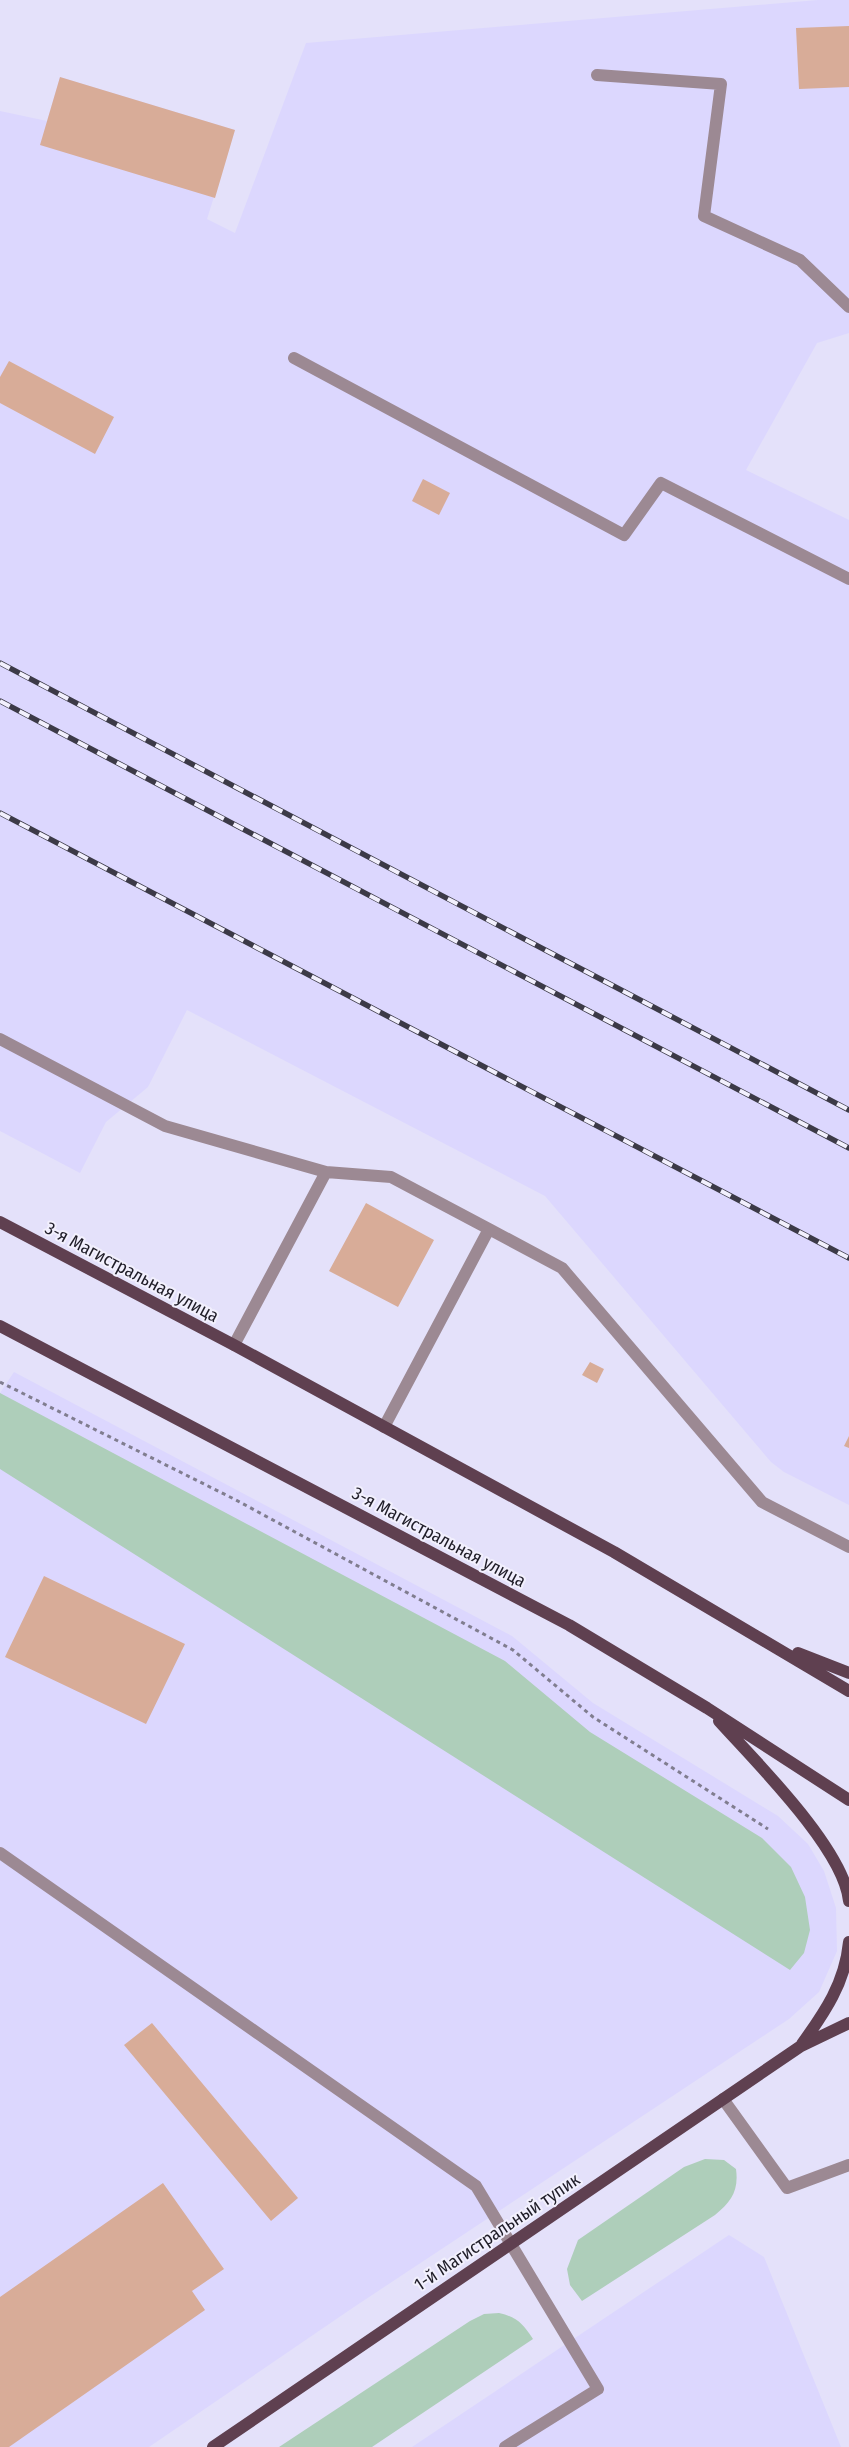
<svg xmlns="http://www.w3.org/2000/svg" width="849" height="2447" viewBox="0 0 849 2447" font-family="'Fira Sans Condensed',sans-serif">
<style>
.built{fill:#dcd7fe}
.green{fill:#aeceba}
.building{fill:#d8ac98}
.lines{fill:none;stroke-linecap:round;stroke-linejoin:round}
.path{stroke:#807d8f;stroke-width:3;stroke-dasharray:4 4;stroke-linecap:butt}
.minor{stroke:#9c8993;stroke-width:12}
.major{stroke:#5f4050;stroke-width:12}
.rail-casing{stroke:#3c3a47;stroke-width:5.5}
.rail{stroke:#f2f0fd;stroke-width:4;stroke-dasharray:11;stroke-linecap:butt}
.labels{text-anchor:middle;stroke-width:4;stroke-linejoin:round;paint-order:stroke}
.street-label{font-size:18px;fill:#1f1d28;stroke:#f2f0fd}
</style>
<rect width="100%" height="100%" fill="#e4e1fa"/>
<path class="built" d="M818 0H849V333L817 343 746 470 849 520V1505L784 1472 771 1462 545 1196 187 1010 148 1087 106 1122 80 1173 0 1131V111L47 121 60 77 235 130 207 219 235 233 306 43Z
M14 1372 512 1636 593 1703 778 1816 808 1844 824 1871 836 1908 837 1951 819 1992 789 2019 354 2307 149 2447H0V1393Z
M729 2235 764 2257 841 2447H412Z"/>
<path class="green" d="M0 1393 505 1661 590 1732 762 1838 791 1867 805 1897 810 1930 804 1953 790 1970 0 1469Z
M705 2159 724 2160 736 2169C739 2191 731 2202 715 2215L582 2301 570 2285 567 2269 578 2240 684 2167Z
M499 2313C517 2317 523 2324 533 2339L372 2447H279L470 2321 484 2314Z"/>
<path class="building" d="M849 26V87L799 89 796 28Z
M60 77 235 130 215 198 40 145Z
M9 361 114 417 95 454 0 403V377Z
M423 479 450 493 439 515 412 501Z
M366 1203 434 1240 398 1307 329 1271Z
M590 1362 604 1369 597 1383 582 1375Z
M849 1436V1448L844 1446Z
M44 1576 185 1644 146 1724 5 1657Z
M152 2023 298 2198 271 2221 124 2045Z
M163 2183 224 2269 192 2291 205 2310 9 2447H0V2297Z"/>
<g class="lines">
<path class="path" d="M0 1382 236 1500 513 1650 593 1717 768 1829"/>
<path class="minor" d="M597 75 721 84 704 216 800 260 849 307
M294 358 624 535 661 483 849 579
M0 1039 165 1126 326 1172
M489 1229 562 1268 762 1502 849 1547
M234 1345 326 1172 391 1177 489 1229 384 1427
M0 1853 476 2186 598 2389 505 2447
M723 2099 787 2188 849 2165"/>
<path class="major" d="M0 1222 234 1345 614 1552 849 1691
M0 1326 569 1625 707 1708 849 1800
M798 1653 849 1673
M719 1721C755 1761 844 1849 849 1901
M802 2044C825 2012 845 1983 849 1942
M213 2447 801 2046 849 2023"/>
<g class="rail-casing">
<path id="rail" d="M0 663 849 1110
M0 701 849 1148
M0 813 849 1258"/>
</g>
<use href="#rail" class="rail"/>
</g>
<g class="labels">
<g class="street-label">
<text transform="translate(132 1272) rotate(28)" y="6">3-я Магистральная улица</text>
<text transform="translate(439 1537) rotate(28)" y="6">3-я Магистральная улица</text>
<text transform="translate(497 2232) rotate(-34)" y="6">1-й Магистральный тупик</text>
</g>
</g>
</svg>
